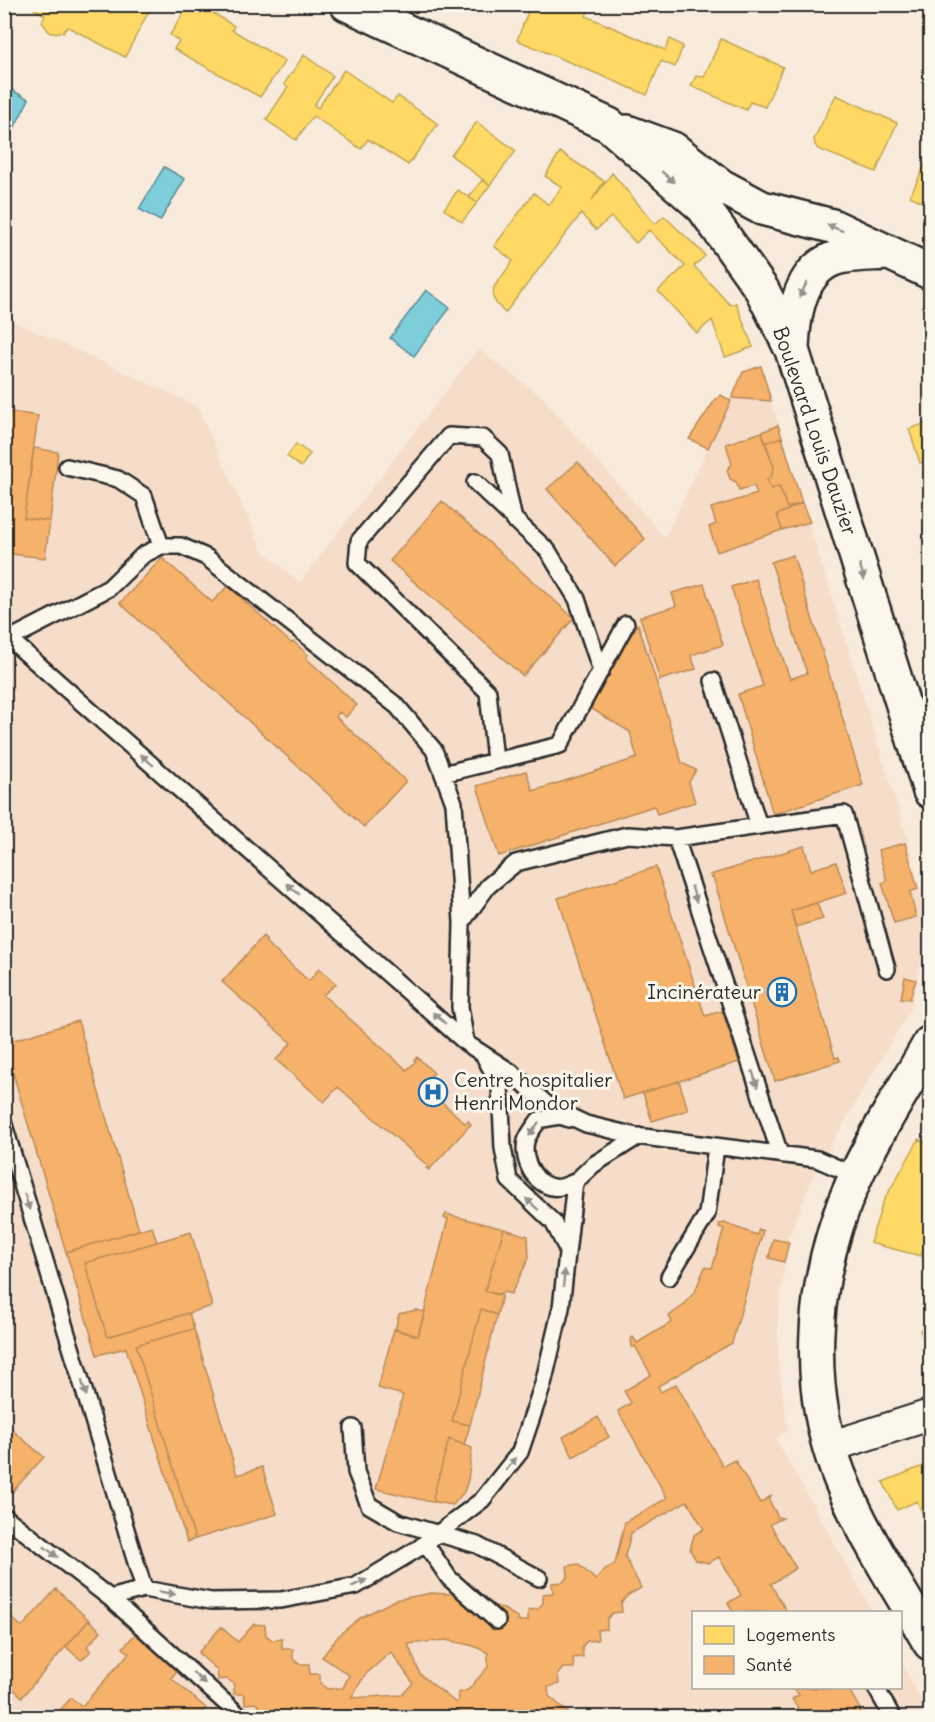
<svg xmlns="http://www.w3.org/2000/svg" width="935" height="1722" viewBox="0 0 935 1722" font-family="Delius,sans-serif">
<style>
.built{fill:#f5ddc9}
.water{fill:#7dcdda;stroke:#5c8c94;stroke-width:1.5}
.homes{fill:#ffd966;stroke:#bfa554;stroke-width:1.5}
.health{fill:#f6b26b;stroke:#b98a58;stroke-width:1.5;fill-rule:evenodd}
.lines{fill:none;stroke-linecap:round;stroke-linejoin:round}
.lane-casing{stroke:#2b2b2b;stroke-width:20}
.street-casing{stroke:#2b2b2b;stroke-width:34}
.secondary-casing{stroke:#2b2b2b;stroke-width:38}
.lane{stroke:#fbf7ec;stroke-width:15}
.street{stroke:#fbf7ec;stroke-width:30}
.secondary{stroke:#fbf7ec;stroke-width:33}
.oneway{fill:#93918c}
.labels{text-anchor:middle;stroke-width:6;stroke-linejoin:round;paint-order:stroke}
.street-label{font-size:20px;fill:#2b2b2b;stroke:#fbf7ec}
.poi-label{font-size:20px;fill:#2b2b2b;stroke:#fbf7ec;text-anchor:end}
</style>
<rect width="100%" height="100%" fill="#f8ebdc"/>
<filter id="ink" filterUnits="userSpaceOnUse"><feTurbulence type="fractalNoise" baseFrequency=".0167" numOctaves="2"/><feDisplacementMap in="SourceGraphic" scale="12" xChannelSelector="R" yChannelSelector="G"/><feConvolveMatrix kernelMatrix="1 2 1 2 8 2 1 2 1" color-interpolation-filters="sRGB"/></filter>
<g filter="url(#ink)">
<path class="built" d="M5 317 197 406 263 551 300 582 478 349 542 397 665 538 732 398 771 401 906 834 923 901 925 927 922 958 910 1010 814 1174 789 1236 778 1312V1361L788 1431 776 1439 873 1612H694V1688H900L901 1662 930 1717 5 1718Z"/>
<path class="water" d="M11 90 29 99 7 142 5 140V103Z
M164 167 185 179 160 221 139 209Z
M426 290 450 308 414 356 390 338Z"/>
<path class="homes" d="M189 4H199L234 26 232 30 285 61 260 97 174 49 179 41 170 35Z
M531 4H562L576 9 578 4H591L586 16 665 50 670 39 683 46 675 67 661 61 647 95 517 40Z
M27 5 28 4 152 5 125 57 68 27 63 32 50 33 42 22 45 15Z
M721 39 783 67 765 107 750 102 746 110 691 86 696 76 704 77Z
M304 55 333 76 314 105 318 108 344 70 392 103 398 96 438 124 408 165 368 139 361 149 313 116 296 140 266 120 288 87 284 84Z
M836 95 897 123 876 172 818 149 815 145 814 139Z
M477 122 516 151 490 185 451 155Z
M560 152 604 181 592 200 612 173 655 224 664 216 702 252 705 256 694 266 730 305 736 303 753 347 725 357 712 320 697 333 658 291 685 266 649 230 636 243 611 217 596 230 581 214 505 313 496 303 493 297 494 287 513 261 494 246 534 193 549 205 562 187 545 176Z
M930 155V206L910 196Z
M482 180 490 185 477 203 469 197Z
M458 190 477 203 462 222 444 209Z
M930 422V461L920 463 909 429Z
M296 444 310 454 301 467 287 456Z
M919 1139 930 1146V1205L926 1213 930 1214V1227L921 1256 870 1243 883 1202Z
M930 1325V1355H929L920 1330Z
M930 1463V1514L924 1517 917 1501 897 1510 883 1482Z"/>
<path class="health" d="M761 366 771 401 732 398 743 372Z
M721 395 731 401 708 448 689 439 715 400Z
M4 411 38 416 24 518 50 521 45 558 4 553Z
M778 425 782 437 765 443 762 432Z
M762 432 774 467 771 477 767 480 771 489 779 486 788 510 777 515 782 530 717 552 709 527 716 524 711 508 757 494 754 486 739 490 736 482 730 479 727 470 732 464 726 444Z
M782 437 802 503 787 508 779 486 771 489 767 480 771 477 774 467 765 443Z
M34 448 58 452 50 521 24 518Z
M578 462 645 539 615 566 547 489Z
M442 501 574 618 523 676 390 561Z
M802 503 810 522 782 530 777 515Z
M793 555 863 785 773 814 738 694 763 686 731 587 756 579 790 679 807 673 771 562Z
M162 558 212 602 228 586 291 643 294 642 308 655 306 658 357 705 346 717 339 712 336 717 406 781 364 827 120 603Z
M704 584 723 645 691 655 696 669 660 680 640 617 676 606 672 593Z
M638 624 682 763 696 770 689 782 695 802 657 814 654 806 499 856 477 786 526 771 533 791 637 758 630 732 587 706Z
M905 843 918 889 910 892 916 917 894 923 882 883 887 881 878 850Z
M804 846 811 870 836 862 847 893 791 911 835 1058 839 1057 840 1061 775 1081 713 877 711 878 710 875Z
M656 867 705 1016 722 1011 739 1062 623 1099 558 898Z
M817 903 823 919 795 927 791 911Z
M263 936 267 940 265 942 309 981 319 968 336 984 323 995 407 1070 416 1061 414 1060 417 1057 434 1073 422 1084 465 1123 468 1121 471 1124 429 1170 426 1168 428 1166 338 1087 324 1102 276 1060 291 1043 222 982Z
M905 977 916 980 910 999 901 998Z
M78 1021 139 1230 66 1252 4 1043Z
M679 1081 688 1110 652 1121 643 1093Z
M446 1214 504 1229 485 1291 502 1295 497 1315 481 1309 452 1421 470 1425 464 1445 449 1439 433 1497 435 1502H431L376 1489 403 1395 378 1388 394 1329 418 1336 448 1219 444 1218Z
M724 1223 757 1235 759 1229 763 1231 732 1343 658 1386 661 1392 676 1384 723 1466 735 1460 760 1503 771 1496 769 1500 778 1517 783 1518 770 1524 796 1568 771 1584 787 1612H733L728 1603 741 1595 719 1557 708 1563 696 1560 690 1550 694 1535 704 1529 687 1501 631 1533 625 1556 641 1588 628 1595 621 1603 622 1612 612 1613 607 1619V1629L597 1630 598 1640 587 1641 582 1647 583 1657 573 1658 574 1668H563L558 1674 559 1684 548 1687 549 1696 574 1718H262L261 1708 255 1703 245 1704 244 1694H234V1684L227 1679 218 1680 217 1670 198 1653 221 1627 238 1642 254 1624 265 1625 266 1635 272 1640 282 1639V1649H293V1659L299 1664H309L310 1674H320V1683L327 1689 343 1688 349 1675 322 1657 340 1634 360 1618 395 1600 431 1593 465 1595 504 1609 518 1618V1621H528V1610L538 1609 543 1603V1594L553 1593 552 1583 563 1582 568 1576 567 1566 578 1564 596 1580 605 1569 615 1564 625 1522 667 1498 618 1411 631 1403 624 1391 651 1375 635 1346 632 1348 631 1339 633 1337 637 1343 672 1322 669 1316 684 1305 695 1291 705 1267 712 1268 724 1229 719 1227V1224ZM446 1640 474 1646 488 1653V1667L468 1690 458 1693 459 1699 456 1703 420 1674 408 1644ZM391 1652 413 1683 402 1695 351 1698 365 1675Z
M152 1226 157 1242 85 1263 107 1337 189 1313 194 1329 136 1345 195 1539 187 1542 126 1348 97 1355 66 1252Z
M504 1229 528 1236 529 1258 511 1294 503 1292 498 1295 485 1291Z
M191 1232 212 1306 107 1337 85 1263Z
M773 1239 789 1242 784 1262 769 1258Z
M481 1309 497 1315 470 1425 452 1421Z
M416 1310 425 1312 418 1336 395 1330 399 1314Z
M194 1329 237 1475 262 1467 277 1514 195 1539 136 1345Z
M598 1417 609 1437 573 1457 563 1437Z
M4 1423 44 1457 11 1493 4 1487Z
M449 1439 472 1448 468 1480 464 1492 453 1505 435 1502 433 1497Z
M56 1589 89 1620 22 1697 9 1685 4 1690V1611L22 1627Z
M89 1620 101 1631 87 1647 91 1651 81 1660 66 1647Z
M136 1633 178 1670 171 1678 206 1708 199 1715 202 1717 53 1718 71 1698 82 1706 129 1653 123 1648Z
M794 1688H848L865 1718H811L807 1710 801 1713 792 1699 799 1695Z"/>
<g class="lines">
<g class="lane-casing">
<path id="lane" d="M67 467 118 479 144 496 161 546
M475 482 548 551 577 599 601 671
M4 634 466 1043 511 1072 550 1107 586 1124 636 1136 817 1159 856 1176
M4 642 109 588 143 555 161 546H181L206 557 397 706 434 750 454 803 462 922 460 1007 466 1043
M713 681 759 826
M495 761 488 692 357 563 359 541 449 436 483 438 500 454 514 520
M443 774 560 745 626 624
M676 838 780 1154
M462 922 488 886 516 863 627 835 676 838 844 814 887 969
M483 1054 500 1086 503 1148 509 1180 553 1222 567 1249
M569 1119 560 1116 539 1120C535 1126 528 1134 526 1141 521 1161 537 1191 561 1187 566 1186 571 1183 575 1182
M4 1125 144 1589
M669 1277 707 1214 716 1147
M353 1428 356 1472 369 1505 398 1522 477 1545 539 1578
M4 1516 110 1598 242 1718
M425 1543 449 1578 497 1621
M110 1598 144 1589 211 1601 281 1600 356 1586 419 1548 482 1500 520 1452 543 1384 561 1308 575 1182 593 1165 639 1136
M876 1688 893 1718"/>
</g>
<g class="street-casing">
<path id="street" d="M829 1447 930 1415"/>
</g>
<g class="secondary-casing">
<path id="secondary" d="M347 4 609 125 703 207 762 290 792 350 930 791
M627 132 673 149 721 186 762 208 832 226 930 272
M792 350C793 316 799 266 840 257 854 254 871 254 886 253
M930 1043C906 1087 876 1131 855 1178 813 1270 802 1380 839 1475 862 1534 899 1588 930 1643"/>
</g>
<use href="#lane" class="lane"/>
<use href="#street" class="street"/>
<use href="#secondary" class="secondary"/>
</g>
<defs><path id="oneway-solid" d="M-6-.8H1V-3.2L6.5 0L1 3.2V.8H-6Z" transform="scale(1.5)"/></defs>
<g class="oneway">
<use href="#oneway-solid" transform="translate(668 177) rotate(41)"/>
<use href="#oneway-solid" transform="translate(835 228) rotate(-158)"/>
<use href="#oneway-solid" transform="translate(803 290) rotate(118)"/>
<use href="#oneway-solid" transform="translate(862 572) rotate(73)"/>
<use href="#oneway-solid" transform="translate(147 760) rotate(-139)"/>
<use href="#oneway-solid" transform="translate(293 889) rotate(-139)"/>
<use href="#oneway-solid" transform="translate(694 894) rotate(72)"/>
<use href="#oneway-solid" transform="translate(439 1018) rotate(-139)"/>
<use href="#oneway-solid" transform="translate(755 1079) rotate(72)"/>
<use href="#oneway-solid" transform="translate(534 1129) rotate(125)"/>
<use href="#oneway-solid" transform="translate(27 1202) rotate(73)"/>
<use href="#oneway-solid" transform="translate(532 1204) rotate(-138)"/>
<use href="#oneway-solid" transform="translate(564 1278) rotate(-84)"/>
<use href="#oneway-solid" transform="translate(84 1388) rotate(73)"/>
<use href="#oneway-solid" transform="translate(511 1464) rotate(-51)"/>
<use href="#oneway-solid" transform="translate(51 1552) rotate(38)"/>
<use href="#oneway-solid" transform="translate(359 1583) rotate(-25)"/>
<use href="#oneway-solid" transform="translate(167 1593) rotate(11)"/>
<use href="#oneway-solid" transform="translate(199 1678) rotate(42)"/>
</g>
</g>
<defs>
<g id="building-ring" transform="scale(1.5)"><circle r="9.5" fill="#fbf7ec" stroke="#1f6fb2" stroke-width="1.5"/><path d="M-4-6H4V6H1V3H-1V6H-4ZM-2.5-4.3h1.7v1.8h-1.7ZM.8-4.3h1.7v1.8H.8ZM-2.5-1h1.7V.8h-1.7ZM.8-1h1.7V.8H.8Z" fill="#1f6fb2"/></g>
<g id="hospital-ring" transform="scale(1.5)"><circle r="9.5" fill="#fbf7ec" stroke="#1f6fb2" stroke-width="1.5"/><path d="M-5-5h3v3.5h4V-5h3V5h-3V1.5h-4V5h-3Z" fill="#1f6fb2"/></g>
</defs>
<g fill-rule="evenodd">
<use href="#building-ring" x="782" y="992"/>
<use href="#hospital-ring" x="433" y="1092"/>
</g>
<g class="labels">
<g class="street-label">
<text transform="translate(815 431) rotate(71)" y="7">Boulevard Louis Dauzier</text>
</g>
<g class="poi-label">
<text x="761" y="999">Incinérateur</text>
<text x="454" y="1087" text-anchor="start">Centre hospitalier<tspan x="454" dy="23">Henri Mondor</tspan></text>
</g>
</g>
<rect width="935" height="1722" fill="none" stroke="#fbf7ec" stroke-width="24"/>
<rect x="12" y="12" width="911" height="1698" fill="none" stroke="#2b2b2b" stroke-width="2" filter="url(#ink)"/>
<rect x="692" y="1611" width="210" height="78" fill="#fbf7ec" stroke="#a8a59f" stroke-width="1.5"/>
<rect x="704" y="1626" width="30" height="18" fill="#ffd966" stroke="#a8a59f" stroke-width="1.5"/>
<text x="746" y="1641" font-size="18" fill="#2b2b2b">Logements</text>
<rect x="704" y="1656" width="30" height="18" fill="#f6b26b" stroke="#a8a59f" stroke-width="1.5"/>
<text x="746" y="1671" font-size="18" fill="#2b2b2b">Santé</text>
</svg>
